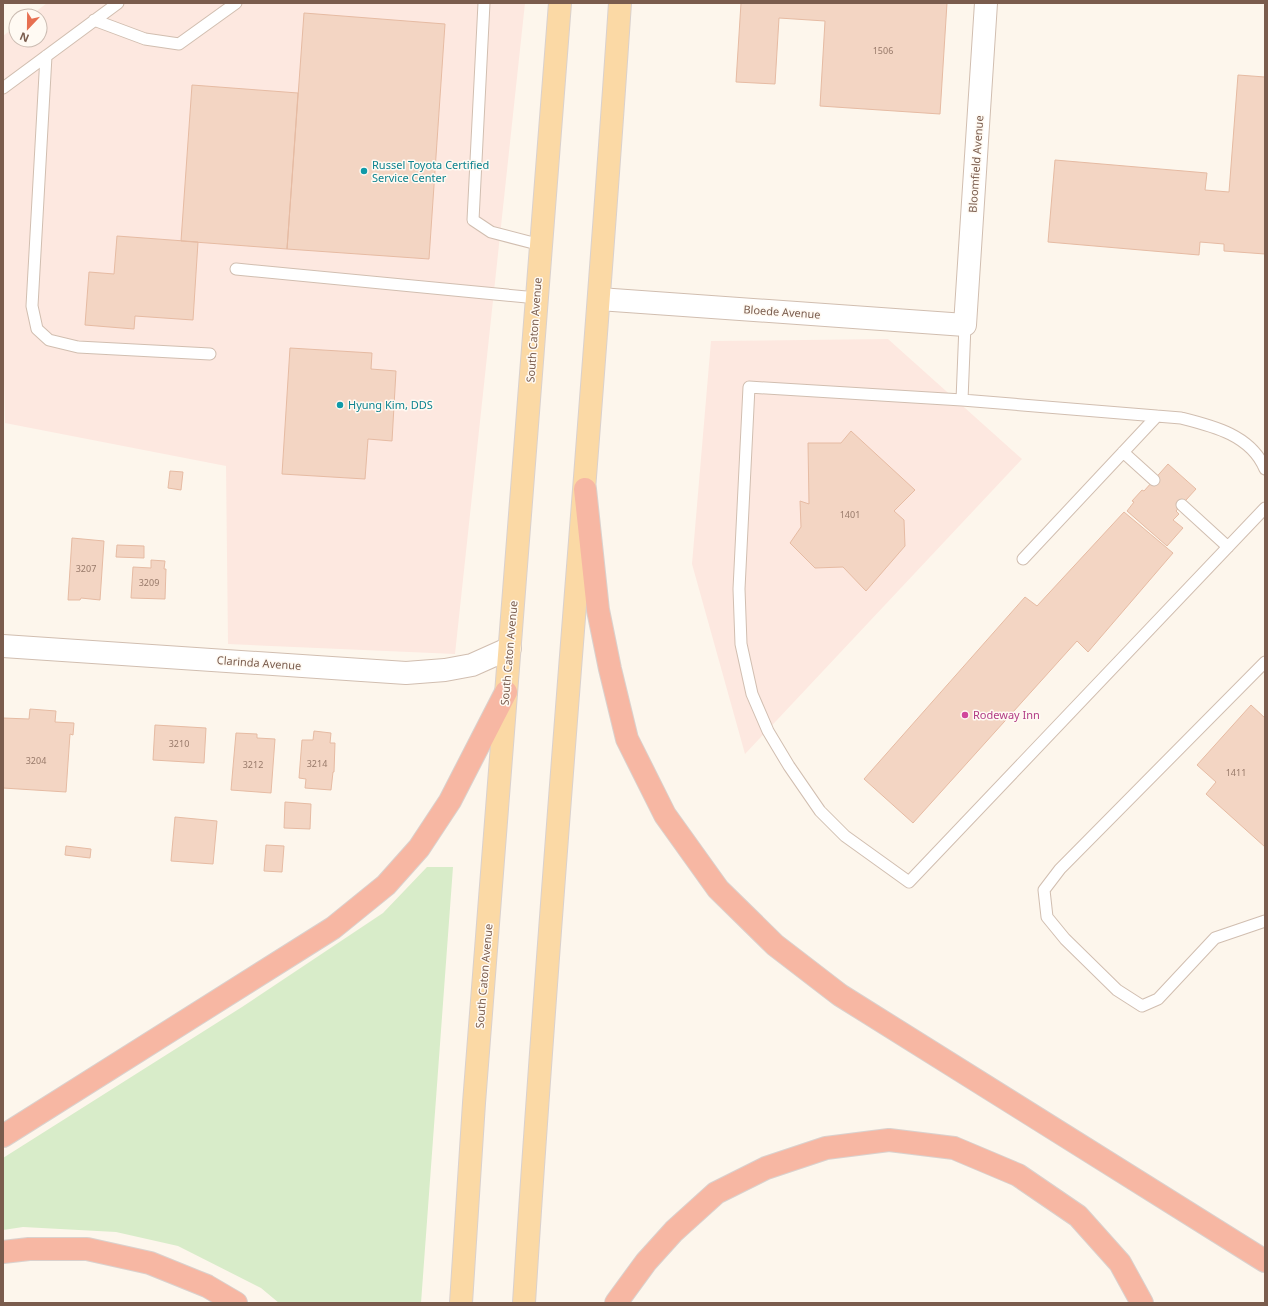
<svg xmlns="http://www.w3.org/2000/svg" width="1268" height="1306" viewBox="0 0 1268 1306" font-family="'Noto Sans',sans-serif">
<style>
.commercial{fill:#fde8e0}
.green{fill:#d8ecc9}
.building{fill:#f3d5c3;stroke:#e6bba3}
.lines{fill:none;stroke-linecap:round;stroke-linejoin:round}
.service-casing{stroke:#d1beb0;stroke-width:13}
.minor-casing{stroke:#d1beb0;stroke-width:24}
.primary-casing{stroke:#dad1cd;stroke-width:24}
.motorway-casing{stroke:#dad1cd;stroke-width:24}
.service{stroke:#fff;stroke-width:11}
.minor{stroke:#fff;stroke-width:22}
.primary{stroke:#fbd9a5;stroke-width:22}
.motorway{stroke:#f7b7a3;stroke-width:22}
.culture-dot{fill:#0f9aa8;stroke:#fffaf3;stroke-width:1.5}
.hotel-dot{fill:#d1479c;stroke:#fffaf3;stroke-width:1.5}
.labels{text-anchor:middle;stroke-width:3;stroke-linejoin:round;paint-order:stroke}
.number-label{font-size:9px;fill:#987a6a}
.street-label{font-size:11px;fill:#7a5c4d;stroke:#fffaf3}
.culture-label{font-size:11px;fill:#0d838f;stroke:#fffaf3;text-anchor:start}
.hotel-label{font-size:11px;fill:#b23c85;stroke:#fffaf3;text-anchor:start}
</style>
<rect width="100%" height="100%" fill="#fdf6ec"/>
<path class="commercial" d="M47 3H525L455 654 228 644 226 466 5 423 3 337V36L16 26V40H40V16H30Z
M888 339 1022 459 745 754 692 564 711 341Z"/>
<path class="green" d="M427 867H453L421 1303H279L261 1288 178 1246 116 1232 23 1227 3 1230V1158L242 1007 383 913Z"/>
<path class="building" d="M741 3H947L940 114 820 106 825 21 779 18 775 84 736 82Z
M304 13 445 24 429 259 287 249Z
M1238 75 1265 77V254L1224 251V244L1200 242 1199 255 1048 242 1055 160 1207 173 1205 190 1229 192Z
M192 85 298 93 287 249 181 241Z
M117 236 198 242 193 320 135 316 134 329 85 325 89 272 114 274Z
M290 348 372 353 371 369 396 371 392 441 368 439 365 479 282 474Z
M851 431 915 490 894 511 904 520 905 546 866 591 843 567 815 568 790 543 801 527 800 501 809 504 808 443H841Z
M1168 464 1196 489 1176 511 1179 514 1173 520 1183 528 1167 546 1127 511 1134 502 1132 501 1142 490 1144 491Z
M170 471 183 472 181 490 168 488Z
M1124 512 1173 553 1088 652 1077 641 913 823 864 779 1025 597 1037 606Z
M72 538 104 541 100 600 81 598 80 600H68Z
M117 545 144 546V558L116 557Z
M151 560 165 561 164 569H166L165 599 131 598 133 567 151 568Z
M1251 705 1265 718V847L1206 794 1216 782 1197 765Z
M30 709 56 711 55 722 74 723 73 735 70 734 66 792 3 788V718L29 719Z
M155 725 206 728 204 763 153 760Z
M314 731 331 733 330 743H335L334 772H333L331 790 305 788 306 779 299 778 302 740H313Z
M236 733 257 734V738L275 739 271 793 231 790Z
M285 802 311 804 310 829 284 828Z
M175 817 217 821 213 864 171 861Z
M266 845 284 846 282 872 264 871Z
M66 846 91 849 90 858 65 855Z"/>
<g class="lines">
<g class="service-casing">
<path id="service" d="M484 3 473 220 491 232 541 245
M94 20 145 39 179 44 236 3
M46 56 32 306 37 329 49 340 78 347 210 354
M3 88 118 3
M236 269 537 298
M962 400 965 325
M1123 452 1154 480
M1265 469C1251 435 1213 426 1181 418L962 400 749 387 739 589 741 644 752 694 768 731 789 766 820 811 845 836 909 882 1265 508
M1182 505 1228 547
M1023 559 1157 416
M1265 662 1060 869 1044 890 1047 917 1065 939 1117 990 1142 1006 1158 999 1215 938 1265 921"/>
</g>
<g class="minor-casing">
<path id="minor" d="M599 299 965 325 986 3
M3 646 406 673 445 670 472 665 510 648"/>
</g>
<g class="primary-casing">
<path id="primary" d="M461 1303 474 1103 560 3
M524 1303C551 869 591 436 620 3"/>
</g>
<g class="motorway-casing">
<path id="motorway" d="M585 489 598 610 610 669 627 739 665 815 718 889 775 945 840 995 1265 1261
M3 1136 333 928 386 885 419 848 450 801 506 692
M3 1252 29 1249H87L150 1263 207 1286 236 1303
M616 1303 646 1262 674 1231 716 1193 766 1168 826 1148 889 1140 954 1148 1018 1175 1078 1216 1120 1263 1142 1303"/>
</g>
<use href="#service" class="service"/>
<use href="#minor" class="minor"/>
<use href="#primary" class="primary"/>
<use href="#motorway" class="motorway"/>
</g>
<g class="culture-dot">
<circle cx="364" cy="171" r="4"/>
<circle cx="340" cy="405" r="4"/>
</g>
<circle class="hotel-dot" cx="965" cy="715" r="4"/>
<g class="labels">
<g class="number-label">
<text x="883" y="54">1506</text>
<text x="850" y="518">1401</text>
<text x="86" y="572">3207</text>
<text x="149" y="586">3209</text>
<text x="179" y="747">3210</text>
<text x="36" y="764">3204</text>
<text x="317" y="767">3214</text>
<text x="253" y="768">3212</text>
<text x="1236" y="776">1411</text>
</g>
<g class="street-label">
<text transform="translate(976 164) rotate(-86)" y="4">Bloomfield Avenue</text>
<text transform="translate(782 312) rotate(4)" y="4">Bloede Avenue</text>
<text transform="translate(534 330) rotate(-86)" y="4">South Caton Avenue</text>
<text transform="translate(509 653) rotate(-85)" y="4">South Caton Avenue</text>
<text transform="translate(259 663) rotate(4)" y="4">Clarinda Avenue</text>
<text transform="translate(484 976) rotate(-85)" y="4">South Caton Avenue</text>
</g>
<g class="culture-label">
<text x="372" y="169">Russel Toyota Certified<tspan x="372" dy="13">Service Center</tspan></text>
<text x="348" y="409">Hyung Kim, DDS</text>
</g>
<g class="hotel-label">
<text x="973" y="719">Rodeway Inn</text>
</g>
</g>
<rect width="1268" height="1306" fill="none" stroke="#7a5c4d" stroke-width="8"/>
<g transform="translate(28 28) rotate(202)"><circle r="19" fill="#fffaf3" stroke="#cabbb1"/>
<path d="M0-3L7 15L0 10L-7 15Z" fill="#e76f51"/>
<text y="-6" font-size="11" font-weight="bold" text-anchor="middle" fill="#7a5c4d">N</text>
</g>
</svg>
